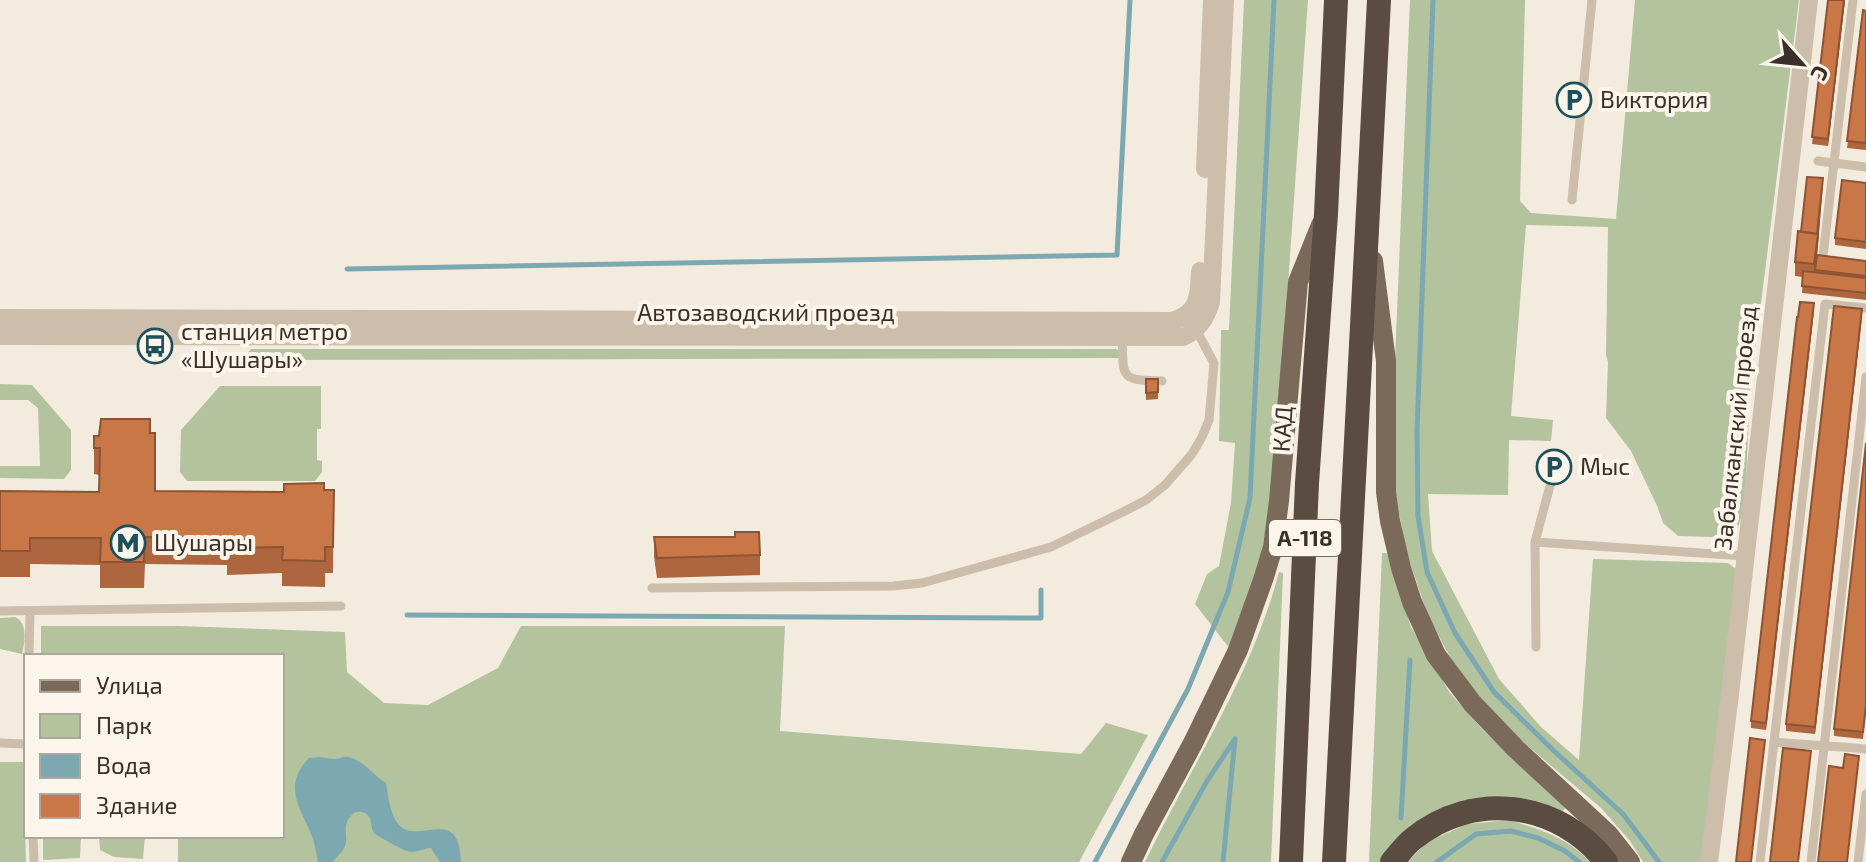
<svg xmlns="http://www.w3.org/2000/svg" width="1866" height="862" viewBox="0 0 1866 862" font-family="'Exo 2',sans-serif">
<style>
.green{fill:#b2c39e}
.water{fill:#7ca8b1}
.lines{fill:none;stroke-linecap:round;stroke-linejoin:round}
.stream{stroke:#7ca8b1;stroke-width:5}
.lane{stroke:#ccbeaa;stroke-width:9}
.street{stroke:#ccbeaa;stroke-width:18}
.primary{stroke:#7b6a5a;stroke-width:20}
.highway{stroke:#5a4c40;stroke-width:24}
.wall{fill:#ad663d}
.shaded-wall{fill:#8d5332}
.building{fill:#c97747;stroke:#8d5332;stroke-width:2}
.labels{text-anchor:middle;stroke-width:8;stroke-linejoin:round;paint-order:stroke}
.shield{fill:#fbf5eb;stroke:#736b63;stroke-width:2}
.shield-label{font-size:22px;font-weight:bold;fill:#393029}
.poi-label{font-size:24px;fill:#393029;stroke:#fbf5eb;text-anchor:start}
.street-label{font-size:24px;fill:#393029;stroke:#fbf5eb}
</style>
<rect width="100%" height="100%" fill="#f3ecde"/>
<path class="green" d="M1244 0H1308L1275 470 1261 558 1230 649 1195 604 1207 574 1219 566 1231 503 1235 443 1219 441 1221 330H1229Z
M1410 0H1525L1520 201 1531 213 1616 219 1635 0H1799L1750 391 1745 504 1738 528 1712 537 1678 536 1663 523 1658 508 1631 451 1606 418 1608 362 1606 355 1608 227 1526 225 1511 416 1553 420 1551 441 1509 440 1508 495 1428 494 1432 551 1499 679 1541 727 1579 760 1593 559 1728 563 1736 569 1722 704 1701 862H1643L1630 841 1601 808 1516 736 1480 700 1450 657 1428 616 1405 548 1393 476 1392 432Z
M251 349H1116L1120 352V358L242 360Z
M0 384 32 385 71 430V470L64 479 0 478V466H40L38 408 28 400H0Z
M220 386H321V429H317V460L322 461V472L315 481H187L180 472 181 430Z
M1382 553H1387L1411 627 1450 693 1484 731 1566 807 1563 811 1532 800 1507 796 1480 798 1383 857 1380 862H1369Z
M1279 572 1283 573 1271 862H1145C1191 766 1252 676 1279 572Z
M15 617C28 623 25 641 22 654L0 649V618Z
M41 626H178L345 632 347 672 384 703 428 705 498 668 521 626H785L780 731 1081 754 1106 723 1148 735 1079 862H178V836H282V656H41Z
M0 762H23L26 862H0Z
M1509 820C1539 829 1568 838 1590 862H1407L1427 842 1467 824Z
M43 836H81L80 858 43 860Z
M99 836H145L143 859 114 857 100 850Z"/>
<path class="water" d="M321 757C324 758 332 759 335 759 342 759 340 756 348 757 363 760 373 775 386 783 388 795 390 815 399 825 419 846 459 803 461 862H440L431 848C423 848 416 854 407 851 403 850 375 835 374 833 369 825 374 815 362 812 357 811 354 812 351 816 341 826 349 836 345 846 343 851 337 857 333 862H318C316 853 315 844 312 836 300 807 282 786 309 758Z"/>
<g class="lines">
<path class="stream" d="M1433 0 1417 431 1418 516 1427 572 1455 633 1494 692 1553 750 1623 814 1659 862
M347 269 1117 255 1130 0
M407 615 1041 618V590
M1401 818 1410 660
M1095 862 1188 689 1228 592 1250 498 1274 0
M1162 862 1207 781 1235 739 1223 862
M1437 862 1476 834 1511 831 1538 838 1565 851 1579 862"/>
<path class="lane" d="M1818 161 1866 167
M1572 200 1592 0
M1823 256 1853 0
M1122 337C1124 378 1118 380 1162 381
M1535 542 1746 556
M652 588 893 586 922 583 1051 547 1125 511 1146 500 1165 485 1192 454 1202 437 1209 420 1214 363 1194 326
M0 611 341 606
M1536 647 1535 542 1552 478
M29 656 30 611
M1774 742C1805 745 1835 746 1866 749
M0 743 26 744
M33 836 34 862
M1760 862 1825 304 1866 308
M1811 862 1866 377
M1858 862 1866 794"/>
<path class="street" d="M1205 169 1212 0
M0 318 1172 321C1199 314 1199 295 1200 271
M0 336 1183 337C1199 330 1206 318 1211 302L1225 0
M1709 862 1730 694 1809 0"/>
<path class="primary" d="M1373 261 1386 361V492L1390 521 1401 568 1412 602 1436 655 1472 703 1516 749 1608 834 1630 862
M1131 862 1144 834 1193 743 1238 650 1264 577 1273 547 1279 501 1298 282 1321 225"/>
<path class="highway" d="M1291 862 1307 483 1326 214 1336 0
M1334 862 1379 0
M1392 862C1399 854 1405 845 1413 839 1473 790 1559 801 1606 862"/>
</g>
<path class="wall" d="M1828 0H1845L1828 146 1812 144Z
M1866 11V150L1847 148Z
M1866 183V249L1835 245V238Z
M1823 185 1817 255 1866 261V300L1802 293 1803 277 1795 276V262L1801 232Z
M1814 310 1766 730 1751 728V721Z
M1862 316 1815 734 1786 731V724Z
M1146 379H1158V399L1146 400Z
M150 433 155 491 284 492 334 490 333 573H325V587L282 586V573L227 575V565L145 564 144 588H100V565L30 564V577H0V491L99 492V475L94 474V448Z
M1866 443V711L1863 739 1834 736V729Z
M654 537 760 555V575L657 578 654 557Z"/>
<path class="shaded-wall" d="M1844 0H1845L1828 146V139Z
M1823 178 1818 247 1814 278V264Z
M1814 303V310L1766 730V723Z
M1862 309V316L1815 734V727Z"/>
<path class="building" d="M1828 0H1844L1828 139 1812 137Z
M1863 10 1866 11V143L1847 141Z
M1807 177 1823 178 1817 234 1801 232Z
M1842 180 1866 183V242L1835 238Z
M1798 231 1818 234 1814 264 1795 262Z
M1817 255 1866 261V276L1815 270Z
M1803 271 1866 278V293L1802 286Z
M1800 302 1814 303 1766 723 1751 721 1797 317H1798Z
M1834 306 1862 309 1815 727 1786 724Z
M1146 379H1158V392L1146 393Z
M101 419H150V433H155V491L284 492V484L324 483V490H334L333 547H325V561L282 560 283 547 227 548 228 538 145 537 144 562H100L101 538H30V551H0V491L99 492 100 448H94V436H99Z
M1866 443V704L1863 732 1834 729Z
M735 532H759L760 555 657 558 654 537H735Z
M1750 738 1765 740 1751 862H1736Z
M1783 748 1811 751 1798 862H1770Z
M1845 754 1859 756 1847 862H1818L1829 766 1843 768Z"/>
<defs>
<g id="parking-ring" transform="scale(1.8)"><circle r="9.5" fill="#fbf5eb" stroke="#1e505c" stroke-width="1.5"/><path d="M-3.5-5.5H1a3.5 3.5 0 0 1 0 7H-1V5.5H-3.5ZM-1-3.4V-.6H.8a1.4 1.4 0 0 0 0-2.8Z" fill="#1e505c"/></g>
<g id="bus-ring" transform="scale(1.8)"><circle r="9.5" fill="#fbf5eb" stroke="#1e505c" stroke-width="1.5"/><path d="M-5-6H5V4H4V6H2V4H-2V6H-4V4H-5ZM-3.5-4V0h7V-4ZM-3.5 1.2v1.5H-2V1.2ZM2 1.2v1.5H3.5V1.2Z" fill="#1e505c"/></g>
<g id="metro-ring" transform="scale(1.8)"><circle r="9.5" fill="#fbf5eb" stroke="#1e505c" stroke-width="1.5"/><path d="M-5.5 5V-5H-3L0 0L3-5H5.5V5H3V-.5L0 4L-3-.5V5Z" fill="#1e505c"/></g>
</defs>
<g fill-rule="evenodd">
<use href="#parking-ring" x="1574" y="100"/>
<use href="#bus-ring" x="155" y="346"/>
<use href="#parking-ring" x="1554" y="467"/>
<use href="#metro-ring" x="128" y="543"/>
</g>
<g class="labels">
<rect class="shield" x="1269" y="520" width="72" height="36" rx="6"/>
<g class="shield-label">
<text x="1305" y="546">А-118</text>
</g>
<g class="poi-label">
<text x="1600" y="108">Виктория</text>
<text x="181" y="340">станция метро<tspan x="181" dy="28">«Шушары»</tspan></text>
<text x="1580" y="475">Мыс</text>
<text x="154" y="551">Шушары</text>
</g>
<g class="street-label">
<text x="766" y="321">Автозаводский проезд</text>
<text transform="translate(1736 428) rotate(-84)" y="8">Забалканский проезд</text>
<text transform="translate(1283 429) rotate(-86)" y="8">КАД</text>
</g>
</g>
<rect x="24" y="654" width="260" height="184" fill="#fbf5eb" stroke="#ada69d" stroke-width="2"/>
<rect x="40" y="680" width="40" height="12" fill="#7b6a5a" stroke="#ada69d" stroke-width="2"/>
<text x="96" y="694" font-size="24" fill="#393029">Улица</text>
<rect x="40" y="714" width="40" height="24" fill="#b2c39e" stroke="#ada69d" stroke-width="2"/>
<text x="96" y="734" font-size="24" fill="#393029">Парк</text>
<rect x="40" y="754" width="40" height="24" fill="#7ca8b1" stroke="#ada69d" stroke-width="2"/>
<text x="96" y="774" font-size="24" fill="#393029">Вода</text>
<rect x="40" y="794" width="40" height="24" fill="#c97747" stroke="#ada69d" stroke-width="2"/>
<text x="96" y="814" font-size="24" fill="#393029">Здание</text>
<g transform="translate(1802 64) rotate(117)" stroke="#fbf5eb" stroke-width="6" paint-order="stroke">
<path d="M0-6L14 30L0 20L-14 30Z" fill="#393029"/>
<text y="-12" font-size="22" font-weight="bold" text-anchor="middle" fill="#393029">С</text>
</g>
</svg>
